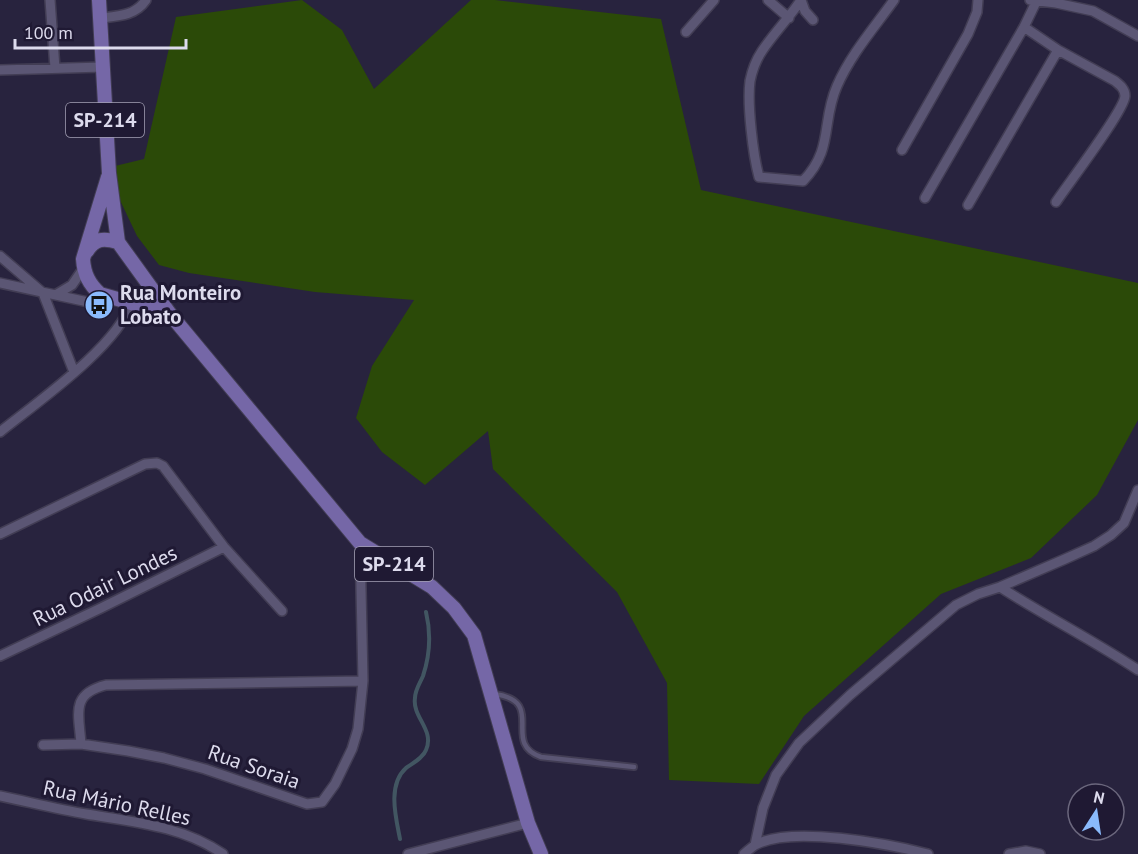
<svg xmlns="http://www.w3.org/2000/svg" width="1138" height="854" viewBox="0 0 1138 854" font-family="'PT Sans',sans-serif">
<style>
.green{fill:#2b4a08}
.lines{fill:none;stroke-linecap:round;stroke-linejoin:round}
.stream{stroke:#425662;stroke-width:4}
.service-casing{stroke:#423d54;stroke-width:8}
.minor-casing{stroke:#423d54;stroke-width:12}
.primary-casing{stroke:#423d54;stroke-width:16}
.service{stroke:#5b5674;stroke-width:4.5}
.minor{stroke:#5b5674;stroke-width:9}
.primary{stroke:#7567a7;stroke-width:14}
.labels{text-anchor:middle;stroke-width:6;stroke-linejoin:round;paint-order:stroke}
.shield{fill:#1f1933;stroke:#a4a1b5;stroke-width:1.5}
.shield-label{font-size:20px;font-weight:bold;fill:#dddbed}
.poi-label{font-size:21px;font-weight:bold;fill:#dddbed;stroke:#1f1933;text-anchor:start}
.street-label{font-size:21px;fill:#dddbed;stroke:#1f1933}
</style>
<rect width="100%" height="100%" fill="#28233e"/>
<path class="green" d="M302 0 342 30 374 89 471 0H495L661 19 701 190 1138 283V420L1097 495 1031 558 941 594 804 716 759 784 669 780 667 683 617 592 493 469 488 431 425 485 382 452 356 418 372 366 414 300 315 292 189 273 159 265 137 236 118 196 115 166 144 159 176 17Z"/>
<g class="lines">
<path class="stream" d="M400 839C396 818 387 785 406 768 413 763 423 758 426 750 435 730 412 717 415 698 415 690 420 683 423 676 430 655 431 633 426 612"/>
<g class="service-casing">
<path id="service" d="M494 694C548 701 500 743 541 757L634 767"/>
</g>
<g class="minor-casing">
<path id="minor" d="M50 0 55 68
M768 0 789 18
M801 0C789 18 774 33 762 51 756 60 752 71 750 81 747 104 753 155 759 177L803 181C834 149 821 122 837 86 851 54 874 28 894 0
M801 0 805 11 813 20
M1030 0 1056 3 1093 11 1138 36
M100 18C118 16 135 16 146 0
M1024 27 1058 50 1115 81C1120 85 1125 89 1125 96 1124 111 1068 184 1056 202
M686 32 714 0
M0 70 103 67
M902 150 968 34 977 12 978 0
M925 198 1024 27 1037 0
M968 205 1058 50
M0 256 43 293 74 372
M0 283 88 302 112 299
M57 294 72 285 83 269
M0 432C36 403 118 346 131 303
M0 534 145 464 157 463 163 466 224 547 282 611
M1000 587C1045 616 1093 640 1138 670
M0 656 101 608 224 547
M81 744C79 714 70 694 106 685L363 681
M43 745 81 744 128 751 164 758 205 769 307 804 322 802 335 784 352 749 358 729 363 681 360 543
M0 796C29 802 57 809 86 814 134 822 183 826 223 854
M755 845 763 808 776 775 799 743 850 695 956 605 978 594 1000 587 1065 559 1094 546 1111 535 1124 523 1138 490
M408 854 528 823
M744 854C747 851 751 848 755 845 791 825 889 844 928 854
M1009 854 1026 851 1040 854"/>
</g>
<g class="primary-casing">
<path id="primary" d="M99 0 109 173 118 242 170 314 360 543 432 587 454 608 474 635 528 823 541 854
M108 177 83 259C84 274 89 284 100 294L170 314
M87 251C95 238 104 238 118 242"/>
</g>
<use href="#service" class="service"/>
<use href="#minor" class="minor"/>
<use href="#primary" class="primary"/>
</g>
<defs>
<g id="bus-disc" transform="scale(1.5)"><circle r="9.5" fill="#8abafc" stroke="#1f1933"/><path d="M-5-6H5V4H4V6H2V4H-2V6H-4V4H-5ZM-3.5-4V0h7V-4ZM-3.5 1.2v1.5H-2V1.2ZM2 1.2v1.5H3.5V1.2Z" fill="#111"/></g>
</defs>
<g fill-rule="evenodd">
<use href="#bus-disc" x="99" y="305"/>
</g>
<g class="labels">
<g class="shield">
<rect x="66" y="103" width="78" height="34" rx="4.5"/>
<rect x="355" y="547" width="78" height="34" rx="4.5"/>
</g>
<g class="shield-label">
<text x="105" y="127">SP-214</text>
<text x="394" y="571">SP-214</text>
</g>
<g class="poi-label">
<text x="120" y="300">Rua Monteiro<tspan x="120" dy="24">Lobato</tspan></text>
</g>
<g class="street-label">
<text transform="translate(105 586) rotate(-26)" y="7">Rua Odair Londes</text>
<text transform="translate(254 767) rotate(19)" y="7">Rua Soraia</text>
<text transform="translate(117 803) rotate(12)" y="7">Rua Mário Relles</text>
</g>
</g>
<g transform="translate(1096 812) rotate(12)"><circle r="28" fill="#1f1933" stroke="#6b677d" stroke-width="1.5"/>
<path d="M0-4.5L10 22L0 15L-10 22Z" fill="#8abafc"/>
<text y="-9" font-size="16" font-weight="bold" text-anchor="middle" fill="#dddbed">N</text>
</g>
<path d="M15 39v9h171v-9" fill="none" stroke="#dddbed" stroke-width="3"/>
<text x="24" y="39" font-size="18" fill="#dddbed" stroke="#1f1933" stroke-width="4.5" paint-order="stroke">100 m</text>
</svg>
